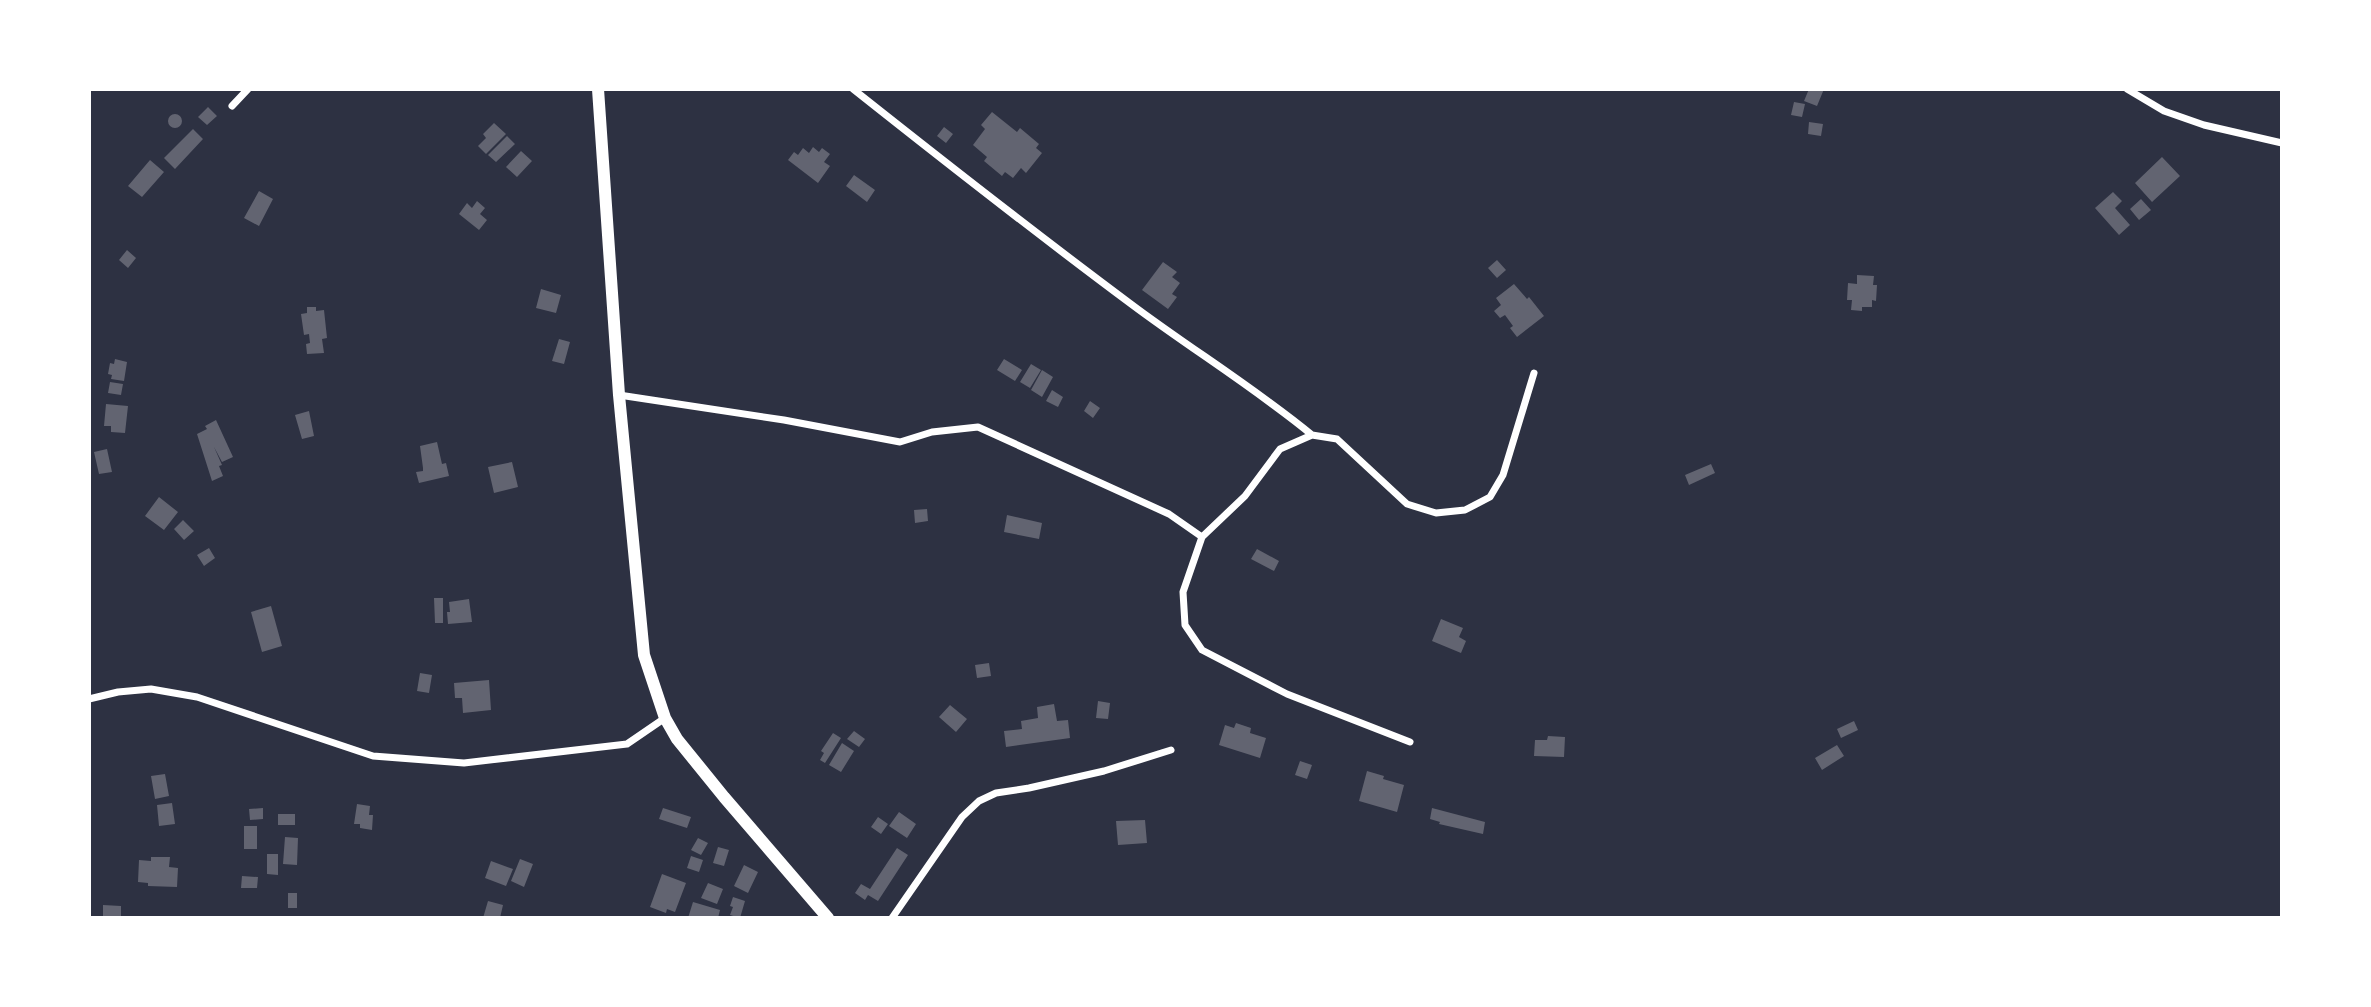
<svg xmlns="http://www.w3.org/2000/svg" width="2371" height="1007" viewBox="0 0 2371 1007" font-family="'Golos Text',sans-serif">
<style>
.building{fill:#626471}
.lines{fill:none;stroke-linecap:round;stroke-linejoin:round}
.minor{stroke:#fff;stroke-width:7}
.tertiary{stroke:#fff;stroke-width:12}
</style>
<rect width="100%" height="100%" fill="#2d3142"/>
<path class="building" d="M1809 89H1824L1817 106 1804 101Z
M1794 102 1805 104 1802 117 1791 115Z
M208 107 217 116 207 125 198 117Z
M992 112 1017 132 1020 128 1039 144 1036 148 1042 153 1026 173 1021 168 1013 178 1005 172 1002 176 984 161 987 157 973 145 985 129 981 125Z
M168 121a7 7 0 1 1 14 0a7 7 0 1 1-14 0Z
M1809 122 1823 124 1821 136 1808 134Z
M494 123 506 134 486 154 478 146 486 138 483 134Z
M944 127 953 134 946 143 937 136Z
M193 129 203 139 175 169 164 158Z
M507 136 515 144 496 162 488 155Z
M813 147 819 152 822 148 830 154 824 162 830 166 818 183 788 160 794 152 798 155 803 148 809 153Z
M521 151 532 161 517 177 506 167Z
M2162 157 2180 176 2152 202 2135 183Z
M150 160 164 172 142 197 128 186Z
M854 175 875 190 867 202 846 186Z
M259 191 273 199 259 226 244 218Z
M2113 192 2122 201 2115 208 2130 225 2119 235 2095 208Z
M2141 199 2151 210 2139 220 2130 209Z
M477 201 485 208 480 214 487 220 479 230 459 214 467 203 472 208Z
M127 250 136 258 128 268 119 260Z
M1497 260 1506 270 1497 278 1488 268Z
M1163 262 1177 272 1172 277 1180 283 1172 294 1177 297 1168 309 1142 290Z
M1857 275 1874 276 1873 285H1877L1876 301 1872 300V307H1862V311L1851 310 1852 300H1847L1848 283 1857 284Z
M1514 284 1527 299 1529 297 1544 316 1517 337 1510 328 1513 326 1505 315 1500 318 1494 311 1501 305 1496 298Z
M541 289 561 295 556 313 536 308Z
M307 307H316V311L324 310 327 338 322 339 324 353 307 354 306 344 310 343 309 334 304 335 301 314 307 313Z
M559 339 570 342 564 364 552 361Z
M115 359 127 362 124 381 111 379 112 375 108 374 110 363 114 364Z
M1004 359 1022 370 1015 381 997 370Z
M1031 364 1041 370 1030 388 1020 382Z
M1042 370 1053 377 1042 397 1031 390Z
M110 382 123 384 121 395 108 393Z
M1052 390 1063 397 1058 407 1046 401Z
M1090 401 1100 408 1093 418 1084 411Z
M106 404 128 406 125 433 111 432V426H104Z
M309 411 314 436 302 439 295 415Z
M216 420 233 457 222 462 214 447 222 465 219 466 223 476 212 481 197 434 207 429 205 426Z
M437 442 442 464 446 463 449 476 419 483 416 472 423 471V468L420 446Z
M107 449 112 472 99 474 94 452Z
M512 462 518 487 494 493 488 467Z
M1711 464 1715 473 1689 485 1685 475Z
M159 497 178 512 164 530 145 516Z
M927 509 928 521 915 523 914 510Z
M1007 515 1042 523 1039 539 1004 532Z
M183 520 194 531 184 540 174 529Z
M209 548 215 558 204 566 197 555Z
M1257 549 1279 561 1274 571 1251 559Z
M434 598H443V623H435Z
M469 599 472 622 448 624 447 612H450L449 602Z
M271 606 282 646 262 652 251 612Z
M1441 619 1463 628 1459 637 1466 641 1461 653 1432 641Z
M989 663 991 676 977 678 975 665Z
M420 673 432 675 429 693 417 691Z
M489 680 491 710 463 713 462 698H455L454 683Z
M1098 701 1110 703 1108 719 1096 718Z
M1054 704 1057 721 1068 720 1070 738 1006 747 1004 731 1022 729 1021 721 1038 718 1037 707Z
M950 705 967 719 956 732 939 717Z
M1854 721 1858 730 1841 738 1837 729Z
M1236 723 1251 728 1250 733 1266 738 1260 758 1219 745 1225 725 1234 728Z
M854 731 865 739 859 747 847 739Z
M833 733 841 738 825 763 820 760 824 753 821 751Z
M1548 736 1565 737 1564 757 1534 756 1535 740H1547Z
M842 743 854 751 841 772 829 765Z
M1837 745 1844 756 1822 770 1815 758Z
M1300 761 1312 765 1307 779 1295 775Z
M1367 771 1384 776 1383 779 1404 785 1397 812 1359 801Z
M165 774 169 796 155 799 151 776Z
M172 803 175 824 159 826 157 805Z
M357 804 370 806 369 815H373L372 830 360 828V824H354Z
M263 808V819L250 820 249 809Z
M663 808 691 817 687 828 659 819Z
M1432 808 1485 822 1483 834 1439 824 1440 822 1430 819Z
M899 812 916 824 907 838 889 826Z
M278 814H295V825H278Z
M878 817 888 824 881 834 871 827Z
M1145 820 1147 843 1118 845 1116 821Z
M244 826H257V849H244Z
M285 837 298 838 297 865 283 864Z
M698 838 708 843 701 855 691 850Z
M718 847 729 850 724 866 713 863Z
M897 848 908 855 878 901 868 895 865 900 855 893 861 884 870 889Z
M267 854H278V875L267 874Z
M691 856 703 860 699 872 687 868Z
M151 857H170L169 867 178 868 177 887 148 886V883L138 882 139 860 151 861Z
M520 859 533 864 524 887 511 881Z
M491 861 513 869 506 886 485 878Z
M744 865 758 872 748 893 734 886Z
M662 874 686 883 675 912 667 909 666 913 650 907Z
M242 876 258 877 257 888H241Z
M708 883 723 889 717 904 701 898Z
M288 893H297V908H288Z
M733 897 745 901 740 918 730 915 733 907 730 906Z
M488 901 503 905 500 918H483Z
M693 902 720 910 718 918H688Z
M103 905 121 906V918H103Z"/>
<g class="lines">
<path class="minor" d="M853 89C945 162 1037 234 1131 304 1191 349 1255 388 1312 435
M2127 89 2164 111 2204 125 2282 143
M232 106 248 89
M619 395 784 420 900 442 932 432 978 427 1169 514 1202 537
M89 699 118 692 151 689 197 697 373 756 464 763 627 744 665 718
M1410 742 1287 694 1202 650 1185 625 1183 592 1202 537 1245 496 1280 449 1312 435 1337 439 1407 504 1436 513 1465 510 1490 497 1503 475 1534 373
M892 918 962 817 979 801 996 793 1029 788 1104 771 1171 750"/>
<path class="tertiary" d="M598 89 619 395 644 655 665 718 677 739 724 797 828 918"/>
</g>
<rect width="2371" height="1007" fill="none" stroke="#ffffff" stroke-width="182"/>
</svg>
